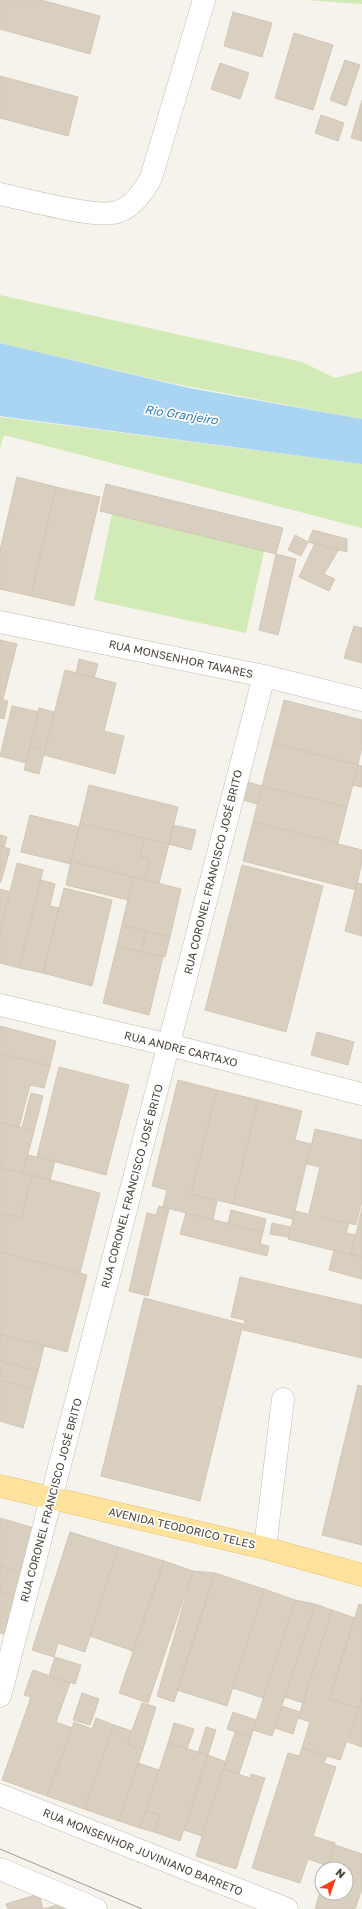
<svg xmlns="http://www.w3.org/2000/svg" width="362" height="1909" viewBox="0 0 362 1909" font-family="'Golos Text',sans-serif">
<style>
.green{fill:#d2eab5}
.water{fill:#a9d4f2}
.building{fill:#d8cfc1;stroke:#d3c7b4}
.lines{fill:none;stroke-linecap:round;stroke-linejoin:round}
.minor-casing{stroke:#c2bbae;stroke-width:23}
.major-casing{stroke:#e6c16a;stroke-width:23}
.minor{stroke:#fff;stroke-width:22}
.major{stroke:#ffe39c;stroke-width:22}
.tram{stroke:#9a9a9a;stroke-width:1}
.labels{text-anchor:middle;stroke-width:3.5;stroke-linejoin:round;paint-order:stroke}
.street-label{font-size:11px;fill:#4b4439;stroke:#fff}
.water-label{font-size:12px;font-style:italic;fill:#2e7ab2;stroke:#fff}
</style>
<rect width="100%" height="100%" fill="#f6f3ec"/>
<path class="green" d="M306 0H362V4Z
M0 295 302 362 335 378 362 371V419L171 383 0 343Z
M0 417 362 464V528L4 435 0 448Z
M113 509 266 542 246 633 94 600Z"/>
<path class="water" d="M0 343 189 388 362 419V464L0 416Z"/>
<path class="building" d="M0 0H41L100 16 90 54 0 29Z
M233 12 272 23 262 57 224 46Z
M294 33 333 45 313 110 275 98Z
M345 60 360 65 346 106 330 100Z
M220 63 249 73 240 99 211 89Z
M0 76 78 97 68 136 0 118Z
M362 100V141L351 138Z
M321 115 344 123 338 141 315 133Z
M17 477 56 487 31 596 0 589V550Z
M106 484 283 528 276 554 100 511Z
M56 487 100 497 74 606 31 596Z
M313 530 347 539V552L308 542Z
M295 535 308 542 301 556 288 550Z
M315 543 339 549 324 574 335 579 329 591 299 577Z
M276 554 296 559 278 635 259 630Z
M354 626 362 628V663L344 658Z
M0 640 17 644 3 699H0Z
M79 659 98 664 94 678 76 673Z
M65 670 116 683 104 731 124 736 115 774 44 755Z
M0 699 8 701 4 719 0 718Z
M284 700 362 720V746L358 765 273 743Z
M12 706 39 712 26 763 0 756Z
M39 708 54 712 45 750 30 746Z
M273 743 358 765 347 807 262 786Z
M30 746 45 750 39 774 24 770Z
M358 765 362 766V787L352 785Z
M247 782 262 786 257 804 243 800Z
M89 785 178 807 169 844 80 823Z
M262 786 347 807 338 843 253 822Z
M30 815 79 827 71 864 21 852Z
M253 822 362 850V861L356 890 243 861Z
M80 823 144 838 140 856 150 859 145 880 71 861Z
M173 825 196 830 191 850 169 844Z
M0 835 7 837 4 847 0 846Z
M144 838 169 844 159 883 145 880 150 859 140 856Z
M0 846 10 849 1 882H0Z
M71 861 133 877 128 900 66 885Z
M17 863 43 870 19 968 0 963V932Z
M242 865 323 886 286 1032 205 1010Z
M133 877 181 889 170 937 122 925Z
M41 880 55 884 50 906 59 908 43 973 19 968Z
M357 883 362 884V936L345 931Z
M64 888 112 900 92 986 43 973Z
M0 889 10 892 0 932Z
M122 925 146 931 141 952 117 946Z
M146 931 170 937 165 957 141 952Z
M117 946 163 957 149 1015 103 1003Z
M0 1026 56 1041 50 1066 0 1053Z
M317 1032 354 1042 348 1065 311 1055Z
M0 1053 50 1066 44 1088 30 1085 19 1127 0 1122Z
M59 1067 129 1085 106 1175 37 1157Z
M178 1080 217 1090 191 1194 217 1201 213 1220 163 1207 167 1190 152 1186Z
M217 1090 258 1100 233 1204 191 1194Z
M31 1093 43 1096 34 1131 22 1128Z
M258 1100 302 1111 295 1140 311 1144 293 1219 233 1204Z
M0 1122 34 1131 23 1173 0 1167Z
M315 1129 362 1140V1201L356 1225 309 1213 320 1167 307 1164Z
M28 1155 55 1161 50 1180 23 1173Z
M0 1167 32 1175 21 1218 0 1213Z
M32 1175 100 1193 80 1273 0 1252V1213L21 1218Z
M159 1206 169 1209 148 1296 129 1291 147 1213 156 1215Z
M362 1208V1257L351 1255Z
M231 1210 266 1219 263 1232 228 1224Z
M295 1211 349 1224 346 1233 355 1235 351 1255 288 1239Z
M186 1213 263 1232 260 1244 269 1246 267 1256 180 1234Z
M272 1223 290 1227 288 1237 270 1234Z
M334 1250 362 1257V1279L329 1270Z
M0 1252 87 1275 67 1352 0 1334Z
M240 1277 362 1305V1358L243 1330 245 1320 231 1317Z
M144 1298 243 1324 200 1501 101 1476Z
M0 1334 44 1346 38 1371 0 1361Z
M1 1361 38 1371 33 1389 0 1380Z
M0 1380 33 1389 23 1428 0 1421Z
M358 1385 362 1386V1545L322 1535Z
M0 1518 34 1528 22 1572 0 1566Z
M70 1532 118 1547 85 1652 58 1643 54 1657 32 1650Z
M118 1547 164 1561 133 1651 90 1636Z
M164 1561 193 1571 148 1703 119 1693Z
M0 1566 22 1572 15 1596 0 1592Z
M193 1571 215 1573 174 1702 157 1696Z
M215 1573 264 1589 227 1706 177 1690Z
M264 1589 295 1600 263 1698 233 1688Z
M0 1592 15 1596 4 1634 0 1633Z
M295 1600 315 1604 272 1736 253 1730Z
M315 1604 332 1610 303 1703 285 1697Z
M359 1604 362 1605V1698L359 1708 329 1699Z
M332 1610 355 1618 329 1699 359 1708 340 1760 302 1748 310 1722 298 1718Z
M55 1657 81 1665 75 1684 49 1676Z
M33 1670 70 1683 56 1722 72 1728 47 1796 2 1780 31 1697 24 1695Z
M82 1693 99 1699 90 1725 73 1720Z
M362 1698V1747L348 1742Z
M142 1703 156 1707 143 1749 127 1744Z
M282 1706 300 1712 293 1734 275 1728Z
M233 1712 256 1720 251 1737 227 1729Z
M96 1718 114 1725 84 1809 47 1796 74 1722 92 1729Z
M174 1723 194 1729 187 1749 168 1743Z
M114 1725 132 1731 127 1744 143 1749 119 1821 84 1809Z
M206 1727 216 1730 208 1755 198 1753Z
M235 1732 251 1737 239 1774 223 1769Z
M168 1743 208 1755 180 1841 154 1832 160 1815 146 1810Z
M302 1748 327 1756 324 1763 336 1767 313 1836 335 1843 328 1866 308 1859 300 1883 252 1868 288 1753 299 1756Z
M208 1755 226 1762 202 1836 184 1830Z
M138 1763 159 1770 140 1828 119 1821Z
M223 1769 250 1778 251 1774 265 1778 236 1869 196 1856Z
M146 1810 160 1815 154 1832 140 1828Z
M335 1845 362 1854V1889L355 1909H315L322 1885V1893H346V1869H327Z
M39 1894 43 1909H8L6 1904Z
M64 1903 66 1909H43Z"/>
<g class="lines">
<g class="minor-casing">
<path id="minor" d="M0 194C25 199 96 219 117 212 133 207 143 192 151 178L204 0
M0 622 264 676 362 700
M0 1005 169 1045 362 1094
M265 1548 283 1399
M0 1696 264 676
M0 1795 287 1909
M0 1869 96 1909"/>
</g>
<g class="major-casing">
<path id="major" d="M0 1486 265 1548 362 1575"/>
</g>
<use href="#minor" class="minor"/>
<use href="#major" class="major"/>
<path class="tram" d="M0 1849 142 1909"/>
</g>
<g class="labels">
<g class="street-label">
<text transform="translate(181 659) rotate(12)" y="4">RUA MONSENHOR TAVARES</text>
<text transform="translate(213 872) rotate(-76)" y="4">RUA CORONEL FRANCISCO JOSÉ BRITO</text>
<text transform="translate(181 1049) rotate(14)" y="4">RUA ANDRE CARTAXO</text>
<text transform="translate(132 1186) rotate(-75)" y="4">RUA CORONEL FRANCISCO JOSÉ BRITO</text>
<text transform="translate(51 1500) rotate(-75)" y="4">RUA CORONEL FRANCISCO JOSÉ BRITO</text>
<text transform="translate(182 1528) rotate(13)" y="4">AVENIDA TEODORICO TELES</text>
<text transform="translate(143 1852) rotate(22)" y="4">RUA MONSENHOR JUVINIANO BARRETO</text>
</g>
<g class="water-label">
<text transform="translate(181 415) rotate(9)" y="4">Rio Granjeiro</text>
</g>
</g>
<g transform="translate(334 1881) rotate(40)"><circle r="19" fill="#ffffff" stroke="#b7b4b0"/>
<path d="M0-3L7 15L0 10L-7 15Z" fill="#fc3f1d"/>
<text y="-6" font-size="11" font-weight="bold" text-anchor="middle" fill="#4b4439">N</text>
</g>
</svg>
